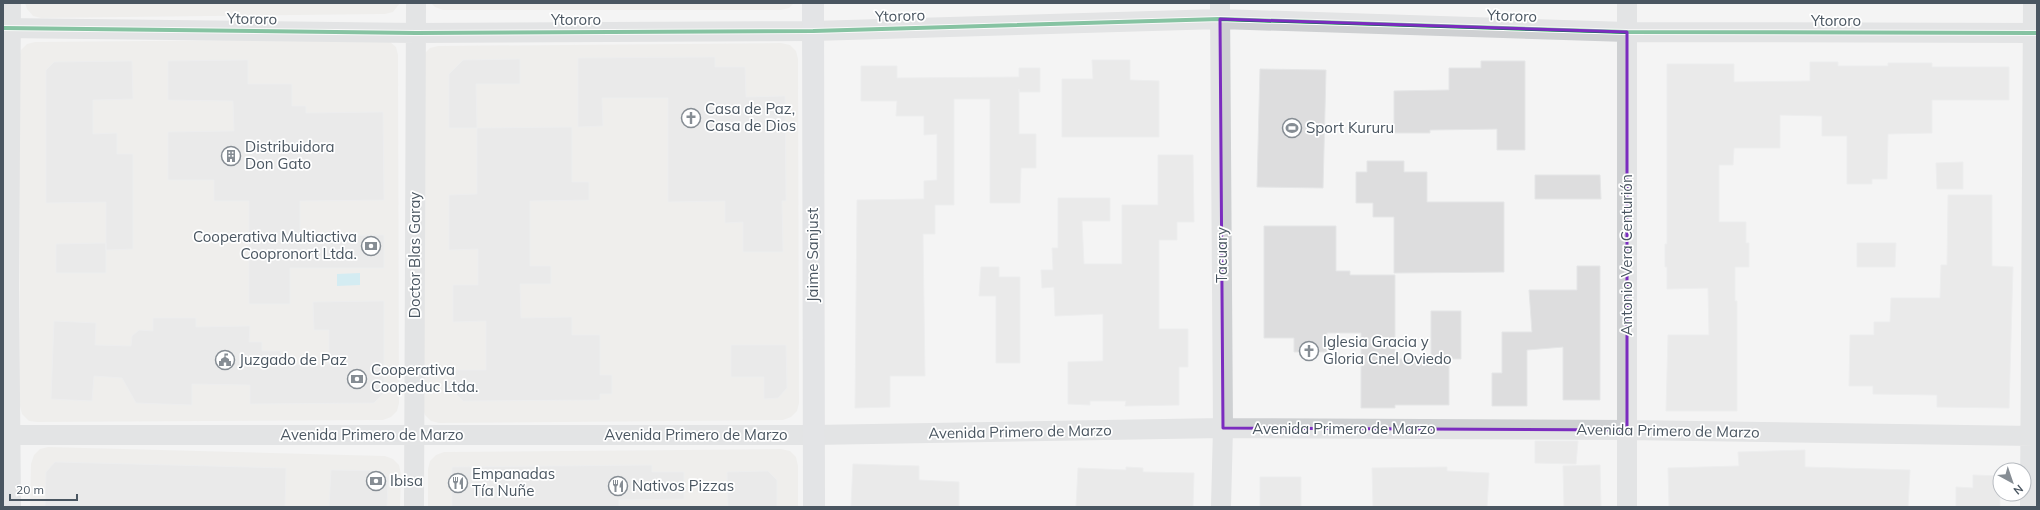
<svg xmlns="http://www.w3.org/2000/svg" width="2040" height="510" viewBox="0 0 2040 510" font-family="Mulish,sans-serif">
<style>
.commercial{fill:#e8e7e3}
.water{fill:#aee2f0}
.building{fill:#ddddde;stroke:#e5e6e7}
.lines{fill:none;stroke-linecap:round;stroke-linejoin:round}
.minor{stroke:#ced0d2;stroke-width:20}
.secondary{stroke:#ced0d4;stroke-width:22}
.cycleway-casing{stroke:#fff;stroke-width:6}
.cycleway{stroke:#00873e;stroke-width:4}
.marked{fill:none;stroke:#7b2cbf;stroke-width:3;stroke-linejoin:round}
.labels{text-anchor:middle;stroke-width:3.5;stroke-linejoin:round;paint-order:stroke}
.street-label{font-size:15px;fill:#4a5661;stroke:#fff}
.poi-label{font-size:15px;fill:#4a5661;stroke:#fff;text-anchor:start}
</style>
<rect width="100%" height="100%" fill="#f4f4f4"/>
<path class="commercial" d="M25 3H400L393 12 385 14 41 18 33 16 27 9Z
M431 3H794L789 8 781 10H443L435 7Z
M381 39 389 41 396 47 398 55 399 403 397 411 391 417 383 420 37 422 29 421 22 414 20 406 19 59 21 50 27 44 35 42Z
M781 43 790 45 796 51 798 59 799 403 797 411 791 417 783 420 439 423 431 421 425 415 422 406 423 55 430 48 438 46Z
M48 447 385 456 393 459 399 465 401 474 400 507H30L31 464 34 455 40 449Z
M781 449 790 451 796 457 798 466V507H428V469L430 461 436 455 444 452Z"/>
<path class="water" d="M360 273V285L337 286V274Z"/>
<path class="building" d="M715 57V67H745L746 97 785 96 786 201H782L783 252H743V222L725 223V201L668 202V98H602L603 126 578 127V58Z
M520 59V84H476L477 128H449V74L463 60Z
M248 60V84H292V106H306V113L383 112 384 200 300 201V236L384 235V268H290V304H249V201H214V180H168V132L234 131 233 101 168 100V61Z
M1092 60H1130V80L1159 81V137H1062V79H1093Z
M132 61 133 99 93 100V134L117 133V154H133V249L106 250V202L46 203V70L54 62Z
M1481 61H1525V150H1497V129L1430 130V133H1394V91L1449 90V68H1481Z
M1810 62H1838V66H1888V63H1932V67H2009V100H1932V133L1888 134 1887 179H1872V184H1847V136H1822V116L1780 115V148H1734L1733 165H1719V222H1746V243H1749V267H1735V301H1737V411H1666L1668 335H1709L1708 288 1667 289V267H1665V244H1667V64H1734V82L1810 81Z
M861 66H897V78L1019 77V68H1040V92H1019V89V134H1036V168H1021L1020 203H990V99H954V205H935V234H923L925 376H890V407L855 408 857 200 924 199V181L937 180V134L924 135V116H896L897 101H861Z
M1260 69 1326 70 1323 188 1257 187Z
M572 127V182H589V200L530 201V266H551V284H520L521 318 572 317V335H600V375H612V394H600V400L463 401 453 391V370H486V321L453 322V285H478V249L449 250V195L477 194V128Z
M1158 155H1193L1194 222H1177V240H1159V329H1188V367H1179V405L1125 406 1126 401H1090V405L1068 404V362L1103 361V314L1055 316 1054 287 1042 288 1041 270H1053L1052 248H1058V198H1110V221H1082L1084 264H1122V205H1158Z
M1367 161H1404V172H1427V202H1504V272L1394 273V217H1373V203H1356V172H1367Z
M1963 162V189H1937L1936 163Z
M1535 175H1600L1601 199H1535Z
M1948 195H1992V266L2013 267 2009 408 1937 407V395L1873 394V386H1849L1850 335H1874V322H1890L1891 298H1940L1941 265H1947Z
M1264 226H1336V271H1350V275H1395V359H1431V311H1461V359H1449V405H1395V408H1361V333H1327V352H1294V338H1264Z
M106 243V273H56V244Z
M1857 243H1896L1895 267H1857Z
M1577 266H1600V400H1563V347L1527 350V406H1492V373H1502V332H1532L1529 290H1577Z
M981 267H999V277H1020V363H996V296H979Z
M384 301V393L374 403 250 404V385L192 384V405L136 403 122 378 94 376 92 401 51 399 54 321 96 323 95 345 131 346 132 336 139 330 153 331V318H196V327L250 326 249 342H262V351H281V365L329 364V330H314L313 302Z
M731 345H786L787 388 778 398 764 399V377H731Z
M1535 441H1578L1576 464 1535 463Z
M1805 450V467L1910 470 1908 507H1669L1668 468 1739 466 1738 452Z
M55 462 286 468 285 507H45L46 472Z
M853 464 919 466V480L959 482V507L851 506Z
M652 465V472H684V499L619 500V507H452V467Z
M1600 465 1601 507H1564L1563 466Z
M1126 467 1143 468V472L1194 473 1193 507H1076L1078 468 1126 470Z
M1447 467V471L1489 473 1487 507H1373L1372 468Z
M331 470 381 471 388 478 387 507H329Z
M768 471 777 480V507H728L727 472Z
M1973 475 2000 476V507H1956V487L1973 488Z
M1260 477H1301V507H1260Z"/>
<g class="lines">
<path class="minor" d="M1220 3 1223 428 1221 507
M1627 3V507
M3 28 416 33 813 31 1220 19 1627 32 2037 33
M3 435H814L1223 428 1627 430 2037 436
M11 507 9 286 11 3
M414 507 416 3
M2030 507 2033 3"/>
<path class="secondary" d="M813 3 814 507"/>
<g class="cycleway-casing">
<path id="cycleway" d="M3 28 416 33 813 31 1220 19 1627 32 2037 33"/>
</g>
<use href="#cycleway" class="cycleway"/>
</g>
<path d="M0 0H2040V510H0ZM1220 19 1627 32V430L1223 428Z" fill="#f4f4f4" fill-opacity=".55" fill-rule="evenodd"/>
<path class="marked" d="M1220 19 1627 32V430L1223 428Z"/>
<defs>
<g id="church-ring" transform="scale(1)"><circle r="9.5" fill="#fff" stroke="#868d94" stroke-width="1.5"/><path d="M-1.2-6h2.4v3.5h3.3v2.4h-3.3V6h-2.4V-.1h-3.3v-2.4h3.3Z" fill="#868d94"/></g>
<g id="stadium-ring" transform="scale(1)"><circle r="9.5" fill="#fff" stroke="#868d94" stroke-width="1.5"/><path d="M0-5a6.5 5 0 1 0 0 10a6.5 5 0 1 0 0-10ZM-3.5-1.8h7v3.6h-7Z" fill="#868d94"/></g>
<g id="building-ring" transform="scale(1)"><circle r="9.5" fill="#fff" stroke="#868d94" stroke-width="1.5"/><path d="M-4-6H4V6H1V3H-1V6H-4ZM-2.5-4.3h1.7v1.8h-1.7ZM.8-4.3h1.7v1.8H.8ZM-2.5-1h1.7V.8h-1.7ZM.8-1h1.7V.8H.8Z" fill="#868d94"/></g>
<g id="bank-ring" transform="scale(1)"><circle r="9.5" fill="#fff" stroke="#868d94" stroke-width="1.5"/><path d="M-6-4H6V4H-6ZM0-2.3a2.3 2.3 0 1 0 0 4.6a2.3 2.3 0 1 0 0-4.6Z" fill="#868d94"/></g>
<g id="civic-ring" transform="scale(1)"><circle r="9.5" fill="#fff" stroke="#868d94" stroke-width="1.5"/><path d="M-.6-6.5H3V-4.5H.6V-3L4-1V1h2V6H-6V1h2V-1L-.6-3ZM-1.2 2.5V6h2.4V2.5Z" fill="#868d94"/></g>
<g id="restaurant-ring" transform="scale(1)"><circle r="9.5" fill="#fff" stroke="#868d94" stroke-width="1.5"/><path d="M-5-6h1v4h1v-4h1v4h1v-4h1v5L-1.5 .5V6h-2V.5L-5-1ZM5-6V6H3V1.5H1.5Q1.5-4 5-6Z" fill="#868d94"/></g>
</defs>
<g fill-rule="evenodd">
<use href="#church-ring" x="691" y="118"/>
<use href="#stadium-ring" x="1292" y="128"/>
<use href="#building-ring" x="231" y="156"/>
<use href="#bank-ring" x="371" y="246"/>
<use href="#church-ring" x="1309" y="351"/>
<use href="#civic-ring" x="225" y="360"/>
<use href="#bank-ring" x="357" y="379"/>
<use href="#bank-ring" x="376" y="481"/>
<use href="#restaurant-ring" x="458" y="483"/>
<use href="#restaurant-ring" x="618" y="486"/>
</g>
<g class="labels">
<g class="street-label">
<text transform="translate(900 16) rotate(-2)" y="5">Ytororo</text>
<text transform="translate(1512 16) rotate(2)" y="5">Ytororo</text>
<text transform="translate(252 19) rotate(1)" y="5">Ytororo</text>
<text x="576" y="25">Ytororo</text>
<text x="1836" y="26">Ytororo</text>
<text transform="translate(415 255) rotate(-90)" y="5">Doctor Blas Garay</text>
<text transform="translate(813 255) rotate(-90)" y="5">Jaime Sanjust</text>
<text transform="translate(1222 255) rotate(-90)" y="5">Tacuary</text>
<text transform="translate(1627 255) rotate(-90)" y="5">Antonio Vera Centurión</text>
<text x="1344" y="434">Avenida Primero de Marzo</text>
<text transform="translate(1668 431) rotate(1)" y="5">Avenida Primero de Marzo</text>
<text transform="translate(1020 432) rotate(-1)" y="5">Avenida Primero de Marzo</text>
<text x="372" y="440">Avenida Primero de Marzo</text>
<text x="696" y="440">Avenida Primero de Marzo</text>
</g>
<g class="poi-label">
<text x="705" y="114">Casa de Paz,<tspan x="705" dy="17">Casa de Dios</tspan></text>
<text x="1306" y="133">Sport Kururu</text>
<text x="245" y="152">Distribuidora<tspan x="245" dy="17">Don Gato</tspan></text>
<text x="357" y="242" text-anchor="end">Cooperativa Multiactiva<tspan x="357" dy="17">Coopronort Ltda.</tspan></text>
<text x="1323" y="347">Iglesia Gracia y<tspan x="1323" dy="17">Gloria Cnel Oviedo</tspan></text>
<text x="239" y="365">Juzgado de Paz</text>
<text x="371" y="375">Cooperativa<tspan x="371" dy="17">Coopeduc Ltda.</tspan></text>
<text x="472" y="479">Empanadas<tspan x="472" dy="17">Tía Nuñe</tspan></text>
<text x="390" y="486">Ibisa</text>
<text x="632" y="491">Nativos Pizzas</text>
</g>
</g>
<rect width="2040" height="510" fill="none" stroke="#4a5661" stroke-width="8"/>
<g transform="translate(2012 482) rotate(140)"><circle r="19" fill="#ffffff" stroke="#b7bbc0"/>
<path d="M0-3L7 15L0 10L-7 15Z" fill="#868d94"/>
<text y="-6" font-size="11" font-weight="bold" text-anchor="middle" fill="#4a5661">N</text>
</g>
<path d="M10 494v6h67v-6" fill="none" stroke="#4a5661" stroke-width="2"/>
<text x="16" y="494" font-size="12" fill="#4a5661" stroke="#ffffff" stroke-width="3" paint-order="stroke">20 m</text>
</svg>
